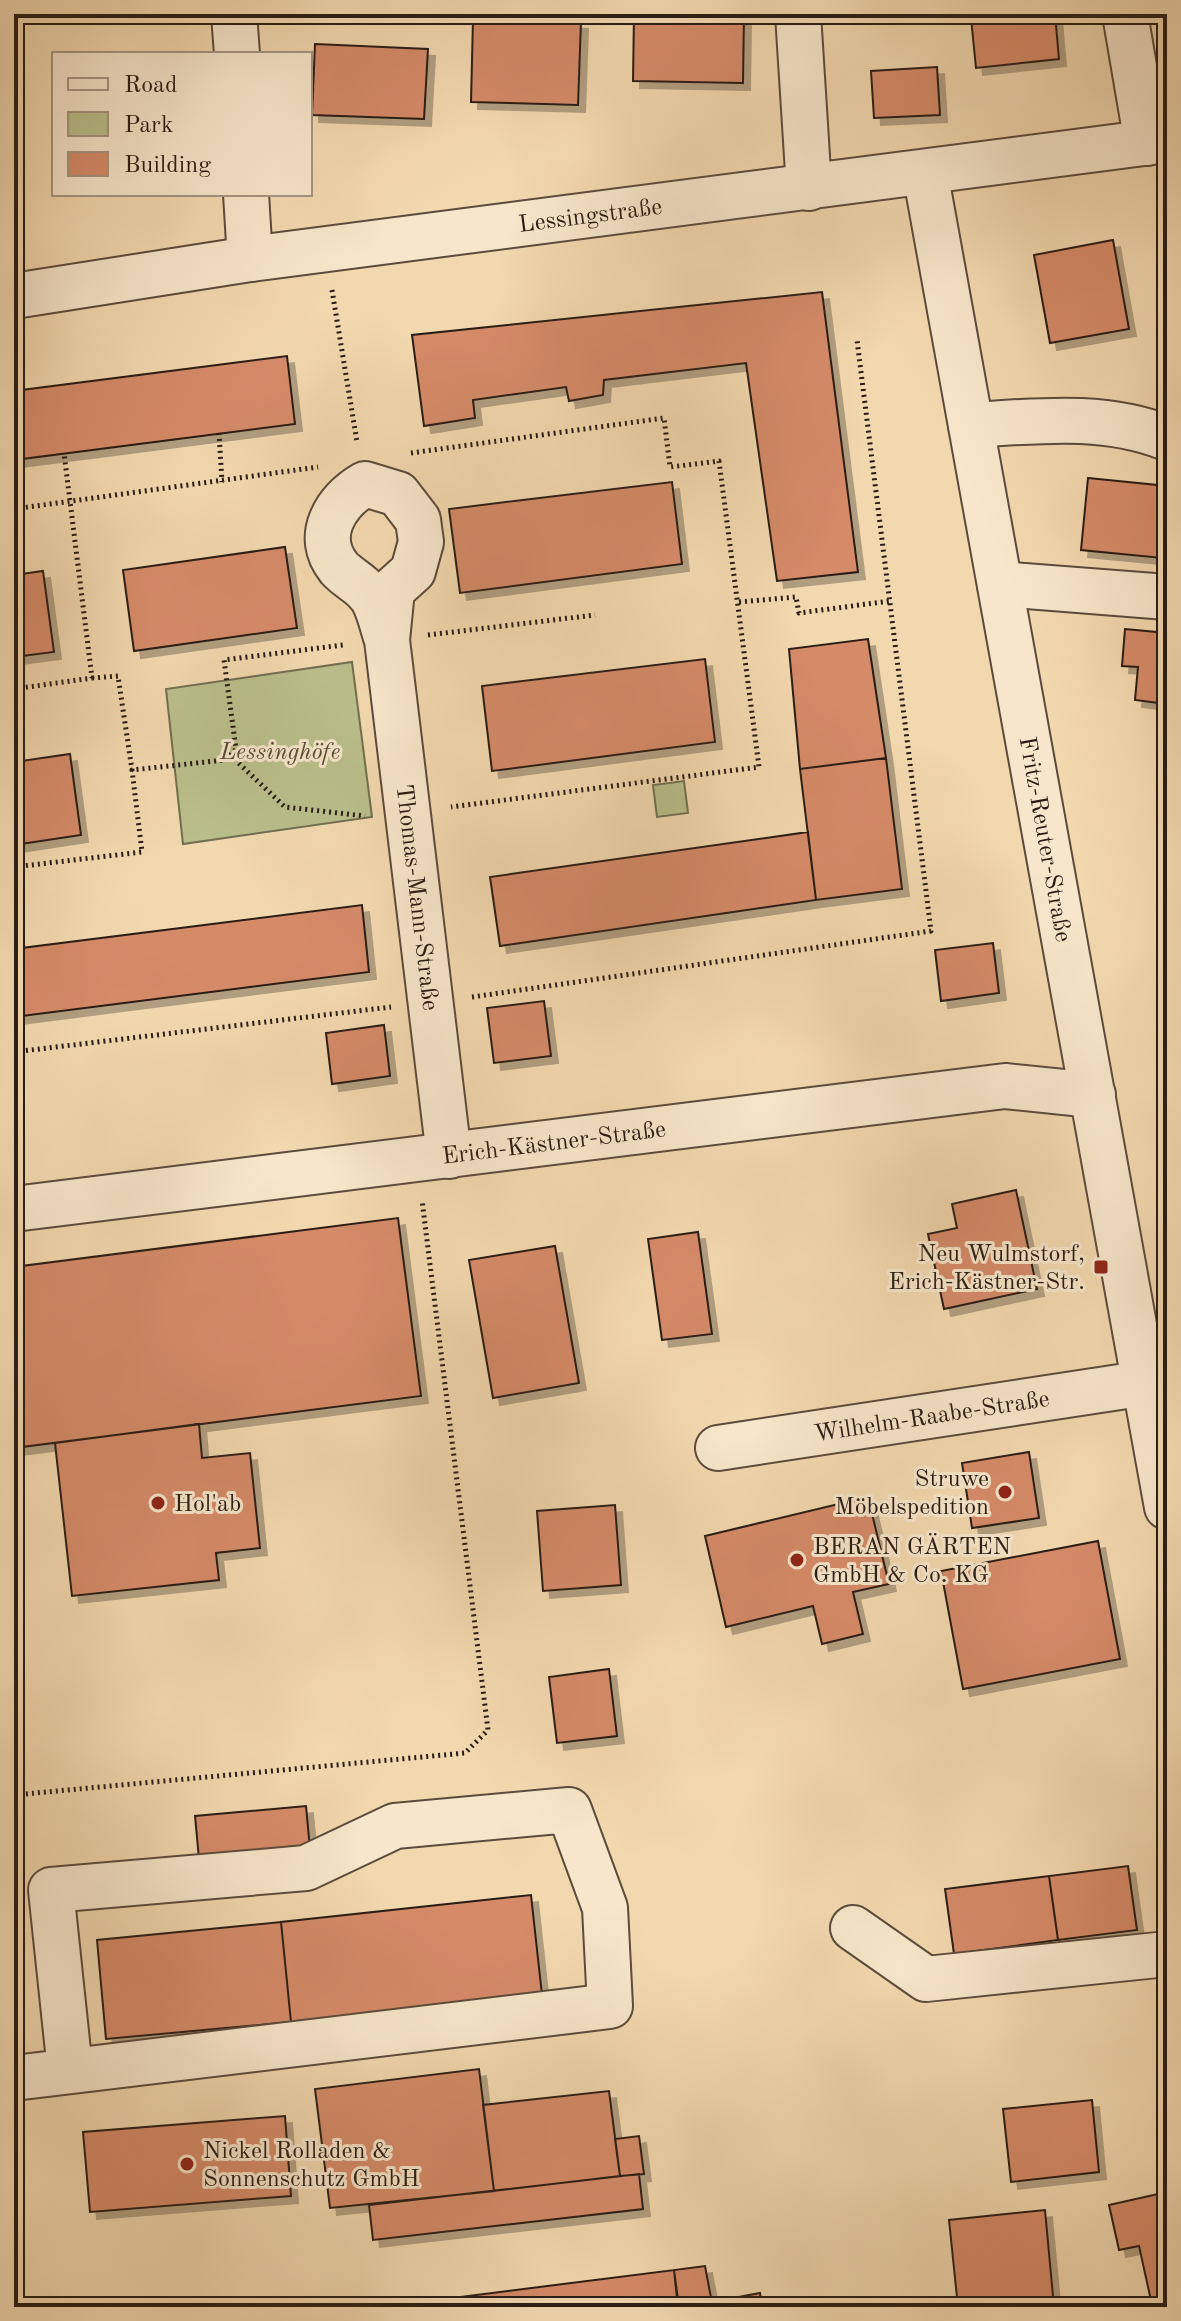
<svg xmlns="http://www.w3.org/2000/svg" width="1181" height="2321" viewBox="0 0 1181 2321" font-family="'Old Standard TT',serif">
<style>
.park{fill:#b9bf8c;stroke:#726e50;stroke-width:2}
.building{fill:#d58a68;stroke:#2a1c14;stroke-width:2;filter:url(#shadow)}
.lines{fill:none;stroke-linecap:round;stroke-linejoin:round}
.minor-casing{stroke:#5c4b3b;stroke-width:48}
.path{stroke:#2a1c14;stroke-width:5;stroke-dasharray:2 4;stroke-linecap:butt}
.minor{stroke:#f7e6cb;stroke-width:44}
.poi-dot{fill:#8f2418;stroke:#f7e6cb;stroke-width:3}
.labels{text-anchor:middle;stroke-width:6;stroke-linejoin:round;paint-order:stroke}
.street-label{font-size:24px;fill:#2a1c14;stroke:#f7e6cb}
.park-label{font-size:24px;font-style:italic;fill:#554d38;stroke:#f7e6cb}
.poi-label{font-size:24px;fill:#2a1c14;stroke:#f7e6cb;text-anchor:start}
</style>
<defs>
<filter id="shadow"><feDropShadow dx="7" dy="7" stdDeviation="0" flood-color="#0004"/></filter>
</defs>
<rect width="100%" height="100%" fill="#f2d8af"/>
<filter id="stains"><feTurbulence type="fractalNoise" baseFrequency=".0025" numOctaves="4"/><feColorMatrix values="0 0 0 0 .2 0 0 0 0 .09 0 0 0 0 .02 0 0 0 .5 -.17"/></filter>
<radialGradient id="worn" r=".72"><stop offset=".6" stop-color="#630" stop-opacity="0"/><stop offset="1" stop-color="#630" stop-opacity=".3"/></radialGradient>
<path class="park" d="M352 662 372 817 183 844 166 689Z
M684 781 688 813 657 817 653 785Z"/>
<path class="building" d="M634 14H744L743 83 633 81Z
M970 14H1008L971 18Z
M1008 14H1055L1059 59 976 68 971 18Z
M473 19 581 22 578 105 471 102Z
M315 44 428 49 424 119 312 115Z
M937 67 940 115 874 118 871 71Z
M1113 240 1129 329 1050 343 1034 255Z
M822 292 858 572 777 581 746 363 604 380 603 395 569 401 566 387 473 400 475 418 424 426 412 335Z
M287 356 295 424 14 460V391Z
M1088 478 1167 486 1162 558 1081 550Z
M672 482 682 564 460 593 449 509Z
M285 547 297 628 134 651 123 570Z
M43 571 54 652 14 657V575Z
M1125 629 1167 633V704L1135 700 1138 667 1122 666Z
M868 639 886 758 800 769 789 649Z
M705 659 715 742 492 771 482 686Z
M70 754 81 835 14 845V762Z
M886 758 902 889 816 900 800 769Z
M808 832 816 900 500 946 490 877Z
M362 905 369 972 14 1017V949Z
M993 943 999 993 941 1001 935 950Z
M544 1001 551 1056 494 1063 487 1008Z
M384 1025 390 1076 332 1084 326 1033Z
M1016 1190 1037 1289 944 1309 928 1234 957 1228 952 1204Z
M398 1218 421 1396 14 1448V1267Z
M698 1232 712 1334 662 1340 648 1239Z
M555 1246 579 1383 493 1398 469 1260Z
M199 1424 202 1458 250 1453 260 1548 216 1553 219 1580 72 1596 55 1443Z
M1029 1452 1039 1518 972 1528 962 1463Z
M868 1497 889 1584 853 1592 863 1634 822 1644 813 1606 726 1627 705 1536Z
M615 1505 621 1585 543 1591 537 1511Z
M1098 1541 1120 1659 963 1689 941 1571Z
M609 1669 617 1736 557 1743 549 1677Z
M306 1806 310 1849 199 1859 195 1816Z
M1128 1866 1137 1930 1058 1940 1049 1876Z
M1049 1876 1058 1940 954 1954 945 1889Z
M531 1895 542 1995 291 2022 281 1922Z
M281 1922 291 2022 106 2039 97 1940Z
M479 2069 494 2191 330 2208 315 2089Z
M609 2091 620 2176 494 2191 483 2105Z
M1092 2100 1099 2172 1011 2182 1003 2109Z
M285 2116 291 2196 90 2212 83 2132Z
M639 2136 644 2174 620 2176 615 2139Z
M639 2174 643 2209 373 2240 369 2205Z
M1167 2192V2302L1152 2305 1139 2246 1119 2250 1109 2205Z
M1045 2210 1054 2307H958L949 2220Z
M705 2266 712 2303 679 2307 674 2270Z
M674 2270 677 2298 605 2307H381Z
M760 2293 762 2307H735L733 2298Z
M677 2298 679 2307H605Z
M733 2298 735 2307H689L712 2303Z"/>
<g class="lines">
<g class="minor-casing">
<g id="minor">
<path d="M234 14 237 54"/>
<path d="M798 14 809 188"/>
<path d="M1125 14 1147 143"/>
<path id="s1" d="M925 172 1167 1507"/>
<path d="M246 194 250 259"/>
<path id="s2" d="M14 296 250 259 1167 140"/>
<path d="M971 425C1038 421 1104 413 1167 438"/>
<path d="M1000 584 1167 597"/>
<path id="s3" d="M387 640C382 626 378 603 368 593 360 583 348 578 339 568 313 536 336 501 365 484L398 494 418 520 421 542 413 571 392 590 387 640 449 1156"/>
<path id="s4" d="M14 1209 1005 1086 1093 1095"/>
<path id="s5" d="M718 1448 1146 1383"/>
<path d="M853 1928 926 1979 1167 1954"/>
<path d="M14 2078 610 2006 605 1908 569 1810 395 1826 306 1868 51 1890 70 2070"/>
</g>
</g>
<path class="path" d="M332 290 357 442
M219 433 222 482
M411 453 664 418 670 467 719 461 759 767 451 807
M14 509 318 467
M739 602 796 597 799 613 890 601
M428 635 595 615
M92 678 118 676 132 770
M14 689 92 678 64 453
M230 755 285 807 365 816
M14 867 142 852 132 770 225 760 236 749 224 660 343 645
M472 997 931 931 857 340
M14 1052 391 1007
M14 1795 465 1753 488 1730 422 1200"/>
<use href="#minor" class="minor"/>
</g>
<g class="poi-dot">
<rect x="1093" y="1259" width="16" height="16" rx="4"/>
<circle cx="1005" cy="1492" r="8"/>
<circle cx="158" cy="1503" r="8"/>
<circle cx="797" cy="1560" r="8"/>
<circle cx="187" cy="2164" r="8"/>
</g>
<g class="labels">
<g class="street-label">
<text dy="8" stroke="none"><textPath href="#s2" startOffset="582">Lessingstraße</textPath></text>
<text dy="8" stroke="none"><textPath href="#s1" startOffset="678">Fritz-Reuter-Straße</textPath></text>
<text dy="8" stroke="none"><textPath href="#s3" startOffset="648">Thomas-Mann-Straße</textPath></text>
<text dy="8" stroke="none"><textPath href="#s4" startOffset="544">Erich-Kästner-Straße</textPath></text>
<text dy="8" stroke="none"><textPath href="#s5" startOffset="216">Wilhelm-Raabe-Straße</textPath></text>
</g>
<g class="park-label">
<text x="280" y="759">Lessinghöfe</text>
</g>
<g class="poi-label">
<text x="1085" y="1261" text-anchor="end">Neu Wulmstorf,<tspan x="1085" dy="28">Erich-Kästner-Str.</tspan></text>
<text x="989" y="1486" text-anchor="end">Struwe<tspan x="989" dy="28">Möbelspedition</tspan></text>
<text x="174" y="1511">Hol'ab</text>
<text x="813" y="1554">BERAN GÄRTEN<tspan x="813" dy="28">GmbH &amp; Co. KG</tspan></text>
<text x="203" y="2158">Nickel Rolladen &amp;<tspan x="203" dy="28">Sonnenschutz GmbH</tspan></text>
</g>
</g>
<rect width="1181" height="2321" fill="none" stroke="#f2d8af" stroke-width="48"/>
<rect x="16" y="16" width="1149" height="2289" fill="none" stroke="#2a1c14" stroke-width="4"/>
<rect x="24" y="24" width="1133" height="2273" fill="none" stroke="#2a1c14" stroke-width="2"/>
<rect x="52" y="52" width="260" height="144" fill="#f7e6cb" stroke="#a59582" stroke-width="2"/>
<rect x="68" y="78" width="40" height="12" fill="#f7e6cb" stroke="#a59582" stroke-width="2"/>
<text x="124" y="92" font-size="24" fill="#2a1c14">Road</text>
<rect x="68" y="112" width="40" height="24" fill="#b9bf8c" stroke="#a59582" stroke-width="2"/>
<text x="124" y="132" font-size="24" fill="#2a1c14">Park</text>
<rect x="68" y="152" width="40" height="24" fill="#d58a68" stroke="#a59582" stroke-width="2"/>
<text x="124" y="172" font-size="24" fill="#2a1c14">Building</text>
<rect width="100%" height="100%" filter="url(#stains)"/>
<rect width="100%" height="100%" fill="url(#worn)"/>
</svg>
